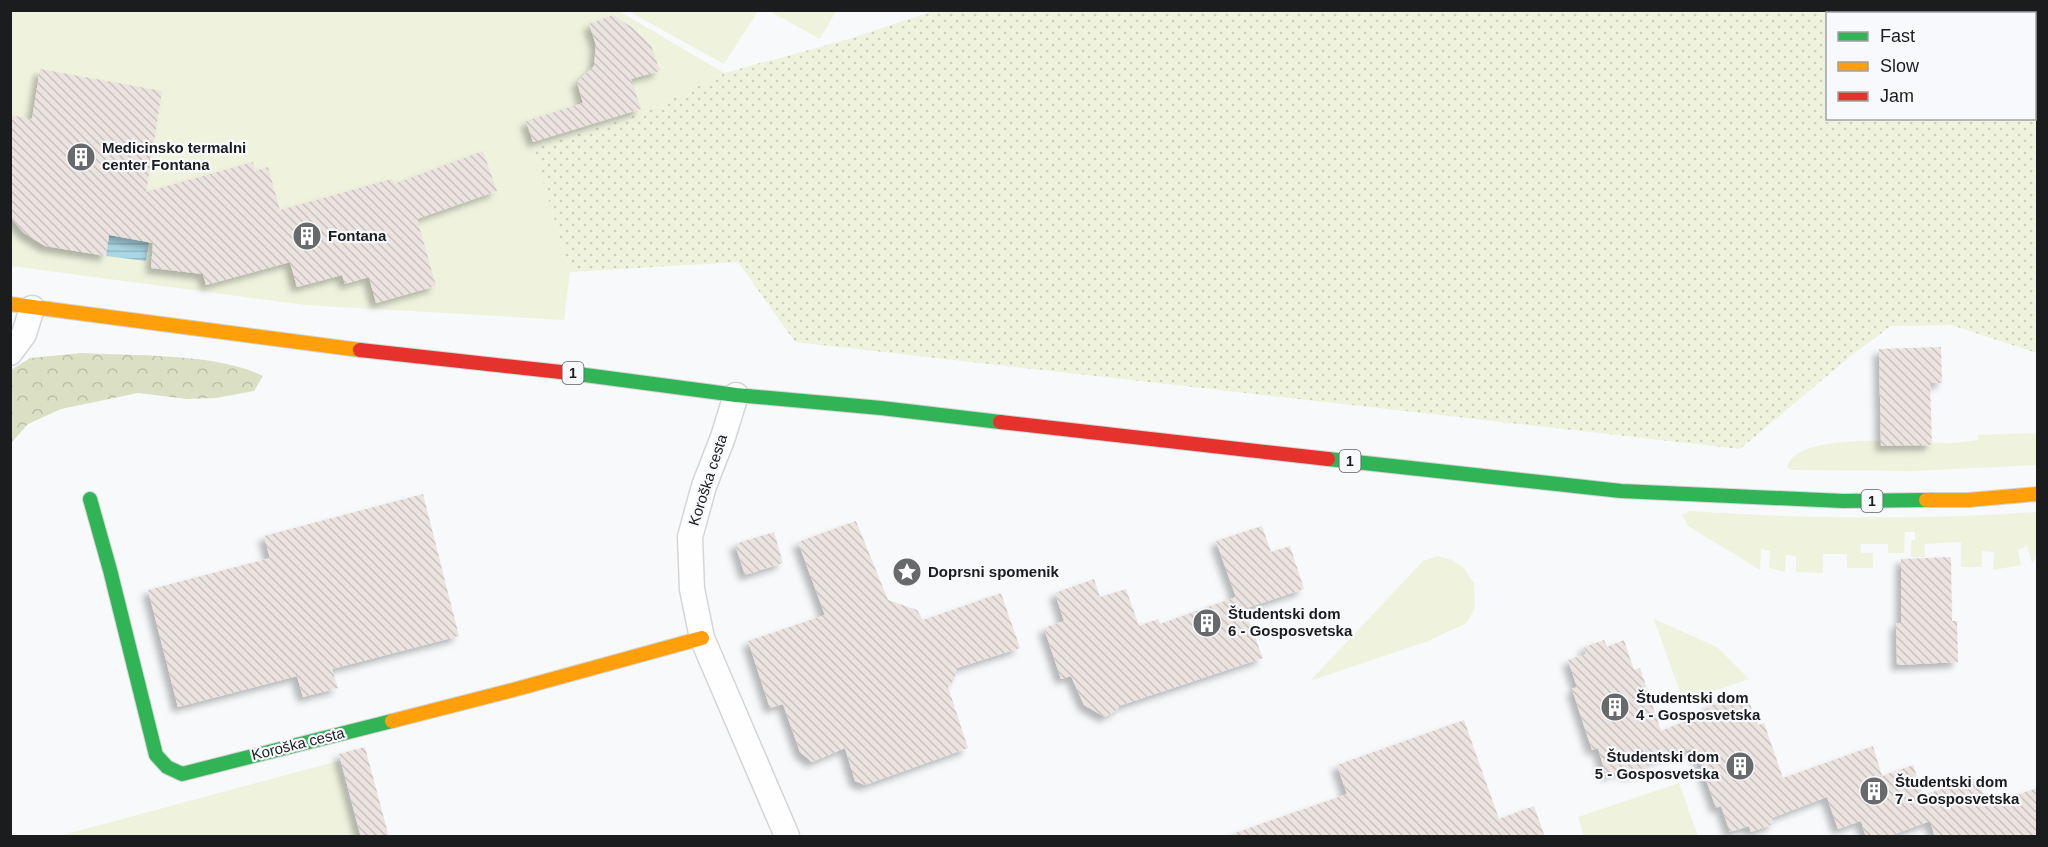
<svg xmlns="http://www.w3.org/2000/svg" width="2048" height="847" viewBox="0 0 2048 847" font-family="Helvetica,sans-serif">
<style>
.green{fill:#eff3de}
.forest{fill:url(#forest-crowns)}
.garden{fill:url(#garden-dots);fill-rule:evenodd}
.water{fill:url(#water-rules)}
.building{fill:url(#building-back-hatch);filter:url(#shadow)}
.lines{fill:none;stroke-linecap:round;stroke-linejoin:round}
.street-casing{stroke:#d4d5d6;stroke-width:27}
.fast-casing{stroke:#d4d5d6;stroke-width:16}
.slow-casing{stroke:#d4d5d6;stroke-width:16}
.jam-casing{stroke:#d4d5d6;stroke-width:16}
.street{stroke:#fefefe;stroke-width:24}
.fast{stroke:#30b455;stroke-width:14}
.slow{stroke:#ff9f0a;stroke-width:14}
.jam{stroke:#e5322d;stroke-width:14}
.labels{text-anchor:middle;stroke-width:4.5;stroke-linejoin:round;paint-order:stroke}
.shield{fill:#f7f9fc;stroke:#5d5e60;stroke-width:1.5}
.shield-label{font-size:14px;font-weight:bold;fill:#1b1c1d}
.poi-label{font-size:15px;font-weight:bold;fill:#1b1c1d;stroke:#f7f9fc;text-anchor:start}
.street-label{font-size:15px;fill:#1b1c1d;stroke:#f7f9fc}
</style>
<defs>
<pattern id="forest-crowns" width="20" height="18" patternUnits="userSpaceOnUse" patternTransform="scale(1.5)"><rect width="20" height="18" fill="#dbdfc3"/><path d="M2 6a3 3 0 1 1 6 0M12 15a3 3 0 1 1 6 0" fill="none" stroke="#bbbfa7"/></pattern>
<pattern id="garden-dots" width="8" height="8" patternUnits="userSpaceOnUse" patternTransform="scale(1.5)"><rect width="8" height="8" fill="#eff3de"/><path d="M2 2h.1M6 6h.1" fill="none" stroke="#ccd0be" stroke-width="1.8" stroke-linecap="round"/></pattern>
<pattern id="water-rules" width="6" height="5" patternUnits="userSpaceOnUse" patternTransform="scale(1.5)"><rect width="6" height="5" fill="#aad7e5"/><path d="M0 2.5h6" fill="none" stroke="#92b8c4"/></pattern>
<pattern id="building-back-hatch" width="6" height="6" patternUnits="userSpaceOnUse" patternTransform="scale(1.5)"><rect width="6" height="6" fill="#ebe3df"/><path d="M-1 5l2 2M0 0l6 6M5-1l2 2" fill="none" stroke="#c9c2bf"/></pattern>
<filter id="shadow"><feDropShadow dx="-5.5" dy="5.5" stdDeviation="3" flood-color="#0004"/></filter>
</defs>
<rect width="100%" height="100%" fill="#f8f9fb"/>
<path class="green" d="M10 11H619L724 73 645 112 533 147 570 272 564 320 305 305 11 266Z
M628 11H758L724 64Z
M769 11H836L820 39Z
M2027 433 2037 434V465L1913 471 1791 470 1787 467C1797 430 1915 443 1946 443 1957 443 1968 441 1978 440V435Z
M1689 511C1805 519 1921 520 2037 512V557L2032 563 2027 546 2018 550 2021 565 1993 570 1994 552 1982 551V567H1961V542L1925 544V557H1911V541L1915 540V532H1905L1904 553H1888V544H1861V553H1873V568H1847V554H1823V573L1796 572V556L1786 555 1785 572 1769 568 1770 551 1761 549 1760 570 1688 526 1682 515Z
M1437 556 1452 560 1464 568 1474 583 1475 607 1467 623 1428 641 1310 681 1423 561Z
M1654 619 1717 647 1749 679 1683 701Z
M338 761 359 836H59Z
M1679 783 1698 836H1584L1578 817Z"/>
<path class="forest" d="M82 353C133 356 218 353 263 376L254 391 216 398 187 399 138 393 61 409 28 424 11 443V370L30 358Z"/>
<path class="garden" d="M933 11H2037V353L1951 325 1891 326 1852 355 1740 449 795 342 738 262 570 272 533 147 645 112 724 73 849 39ZM1828 14H2034V118H1828Z"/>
<path class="water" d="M109 235 149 242 146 261 106 256Z"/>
<path class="building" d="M613 15 633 28 651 45 660 71 631 79 641 109 533 142 526 121 583 103 577 82 594 66 596 45 589 24Z
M40 69 162 91 146 192 253 162 255 171 268 167 280 210 392 179 394 184 483 151 497 191 417 219 436 286 376 303 369 277 345 284 342 275 297 287 290 262 206 285 203 274 151 268 153 243 109 235 106 256 45 246 24 233 10 217V115L32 119Z
M1941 347 1942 383H1930L1932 445 1881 446 1879 349Z
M423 494 459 636 332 669 338 688 303 697 297 676 178 707 148 590 270 558 264 536Z
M856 521 888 600 917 610 923 620 1001 593 1020 648 957 668 954 680 948 687 968 748 865 785 855 781 845 748 812 762 800 752 783 704 770 708 748 641 825 615 798 542Z
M1262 526 1271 552 1290 546 1304 589 1244 609 1263 658 1119 706 1118 709 1105 717 1084 705 1071 676 1061 679 1044 628 1064 621 1055 593 1094 579 1100 597 1126 589 1139 626 1158 619 1160 624 1236 597 1216 541Z
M774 532 783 563 745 575 735 544Z
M1951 557 1952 621H1957L1958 662 1897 665 1896 623H1901V559Z
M1604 640 1607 647 1624 640 1634 670 1640 668 1661 731 1710 711 1708 705 1731 698 1733 704 1748 699 1758 725 1764 723 1783 778 1873 746 1882 776 1913 765 1923 795 1978 778 1987 805 2037 788V837H1935L1930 821 1887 837H1866L1861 821 1838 829 1827 797 1772 818 1774 824 1751 832 1749 826 1730 832 1721 806 1716 808 1695 748 1646 762 1648 769 1626 775 1625 769 1606 775 1598 748 1592 750 1572 689 1577 687 1568 660 1586 654 1584 647Z
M1464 720 1499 819 1534 806 1545 837H1236L1235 833 1347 794 1337 765Z
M365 747 389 837H361L339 754Z"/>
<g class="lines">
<g class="street-casing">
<path id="street" d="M10 353 24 334 32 308
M736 395 723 437 704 486 690 537 692 589 702 638 787 836"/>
</g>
<g class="fast-casing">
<path id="fast" d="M570 373 736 395 881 408 1000 422
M1328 459 1621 491 1843 501 1926 500
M90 499 110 570 156 755 167 767 182 774 392 721"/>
</g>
<g class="slow-casing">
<path id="slow" d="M10 304 360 350
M1926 500H1968L2038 494
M392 721 513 690 702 638"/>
</g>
<g class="jam-casing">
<path id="jam" d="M360 350 570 373
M1000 422 1328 459"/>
</g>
<use href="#street" class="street"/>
<use href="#fast" class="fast"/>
<use href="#slow" class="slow"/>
<use href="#jam" class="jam"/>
</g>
<defs>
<g id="building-disc" transform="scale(1.5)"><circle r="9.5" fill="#68696b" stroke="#f7f9fc"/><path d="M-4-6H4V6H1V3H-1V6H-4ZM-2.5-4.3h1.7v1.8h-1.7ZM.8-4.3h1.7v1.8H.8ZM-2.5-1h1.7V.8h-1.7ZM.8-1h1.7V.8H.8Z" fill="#fff"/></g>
<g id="sight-disc" transform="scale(1.5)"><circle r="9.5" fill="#68696b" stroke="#f7f9fc"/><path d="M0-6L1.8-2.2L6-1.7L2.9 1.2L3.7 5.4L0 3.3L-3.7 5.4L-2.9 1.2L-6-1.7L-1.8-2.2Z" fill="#fff"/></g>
</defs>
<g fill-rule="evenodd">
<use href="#building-disc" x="81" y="157"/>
<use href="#building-disc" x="307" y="236"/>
<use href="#sight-disc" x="907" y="572"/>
<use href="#building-disc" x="1207" y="623"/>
<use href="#building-disc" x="1615" y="707"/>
<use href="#building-disc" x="1740" y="766"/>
<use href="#building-disc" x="1874" y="791"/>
</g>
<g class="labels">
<g class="shield">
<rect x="562.5" y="362" width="21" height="22" rx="4.5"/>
<rect x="1339.5" y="450" width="21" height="22" rx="4.5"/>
<rect x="1861.5" y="490" width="21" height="22" rx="4.5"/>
</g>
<g class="shield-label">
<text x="573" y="378">1</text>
<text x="1350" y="466">1</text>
<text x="1872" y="506">1</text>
</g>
<g class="poi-label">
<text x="102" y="153">Medicinsko termalni<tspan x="102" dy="17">center Fontana</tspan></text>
<text x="328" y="241">Fontana</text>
<text x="928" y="577">Doprsni spomenik</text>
<text x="1228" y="619">Študentski dom<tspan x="1228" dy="17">6 - Gosposvetska</tspan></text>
<text x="1636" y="703">Študentski dom<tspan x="1636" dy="17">4 - Gosposvetska</tspan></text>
<text x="1719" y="762" text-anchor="end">Študentski dom<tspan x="1719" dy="17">5 - Gosposvetska</tspan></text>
<text x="1895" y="787">Študentski dom<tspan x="1895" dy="17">7 - Gosposvetska</tspan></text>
</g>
<g class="street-label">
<text transform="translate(708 480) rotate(-72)" y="5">Koroška cesta</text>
<text transform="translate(298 744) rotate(-14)" y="5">Koroška cesta</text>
</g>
</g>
<rect width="2048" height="847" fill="none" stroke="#1b1c1d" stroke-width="24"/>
<rect x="1826" y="12" width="210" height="108" fill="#f7f9fc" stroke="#9fa1a3" stroke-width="1.5"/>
<rect x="1838" y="32" width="30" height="9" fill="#30b455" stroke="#9fa1a3" stroke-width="1.5"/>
<text x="1880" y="42" font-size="18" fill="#1b1c1d">Fast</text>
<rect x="1838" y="62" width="30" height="9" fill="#ff9f0a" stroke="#9fa1a3" stroke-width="1.5"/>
<text x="1880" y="72" font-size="18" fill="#1b1c1d">Slow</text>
<rect x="1838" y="92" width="30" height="9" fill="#e5322d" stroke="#9fa1a3" stroke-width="1.5"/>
<text x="1880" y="102" font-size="18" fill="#1b1c1d">Jam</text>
</svg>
